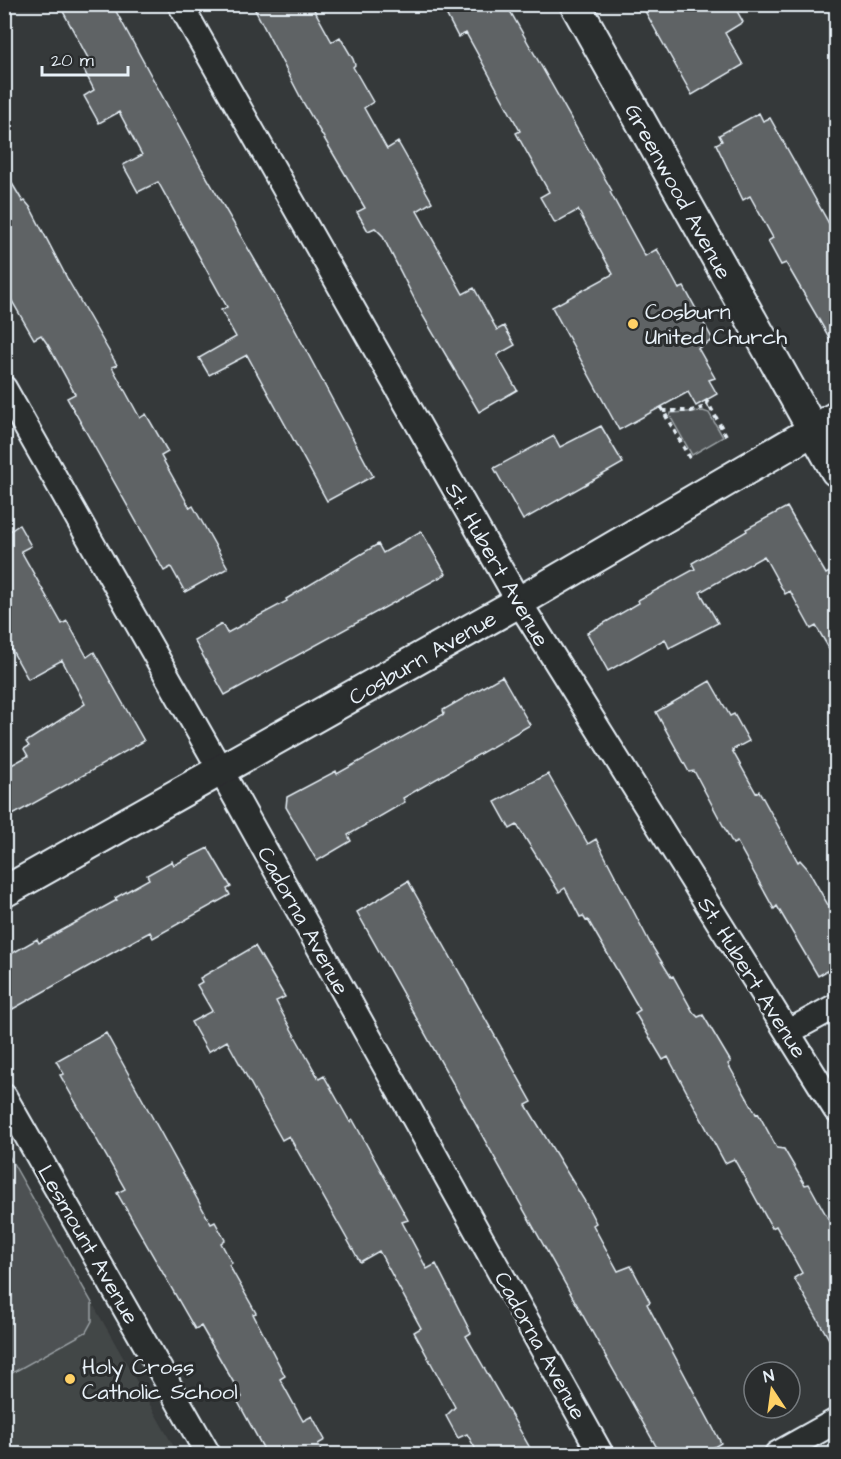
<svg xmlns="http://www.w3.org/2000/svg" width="841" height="1459" viewBox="0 0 841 1459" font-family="'Architects Daughter',sans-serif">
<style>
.built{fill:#424647}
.green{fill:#4d5152;stroke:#9aa1a5;stroke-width:1.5}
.building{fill:#5f6365;stroke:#e8f1f8;stroke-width:1.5}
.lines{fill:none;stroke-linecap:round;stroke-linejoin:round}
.minor-casing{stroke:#e8f1f8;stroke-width:28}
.tertiary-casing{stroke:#e8f1f8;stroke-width:34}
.path{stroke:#e8f1f8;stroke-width:4;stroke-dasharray:4.5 4.5;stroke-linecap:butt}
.minor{stroke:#2a2d2e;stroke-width:24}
.tertiary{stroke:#2a2d2e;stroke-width:30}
.poi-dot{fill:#ffd166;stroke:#2a2d2e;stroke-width:2}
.labels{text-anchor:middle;stroke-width:6;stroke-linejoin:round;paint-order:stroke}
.street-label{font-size:22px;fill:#e8f1f8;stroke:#2a2d2e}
.poi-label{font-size:22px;fill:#e8f1f8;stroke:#2a2d2e;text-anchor:start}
</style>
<rect width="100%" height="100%" fill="#35393a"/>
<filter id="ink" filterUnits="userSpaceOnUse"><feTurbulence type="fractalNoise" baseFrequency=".0167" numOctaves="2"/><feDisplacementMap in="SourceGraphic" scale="12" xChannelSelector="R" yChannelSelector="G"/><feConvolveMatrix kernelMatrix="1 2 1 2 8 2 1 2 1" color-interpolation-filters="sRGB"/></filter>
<g filter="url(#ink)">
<path class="built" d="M11 1160 178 1454H5L4 1164Z"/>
<path class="green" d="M703 411 709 413 723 437 692 455 670 416 671 413Z
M5 1149 92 1303V1321L86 1332 5 1377Z"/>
<path class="building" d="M59 4H112L202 169 292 324 373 476 327 501 247 355 209 375 199 358 236 337 221 310 227 307 158 182 138 192 123 165 142 155 119 112 99 123 84 96 94 90 81 64 89 60Z
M252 4H311L332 42 340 37 353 59 355 65 353 67 373 102 364 108 387 149 398 142 432 202 417 211 463 294 474 288 497 330 504 326 515 345 497 355 517 390 479 412 423 316 382 235 375 228 368 231 357 212 365 208 304 104Z
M441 4H506L612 191 610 192 645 256 657 249 679 289 684 287 713 340 698 348 715 378 709 380 717 394 696 406 688 392 619 430 552 307 613 274 578 210 555 223 540 197 549 192 516 133 520 131 466 33 458 37Z
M641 4H733L743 22 725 33 743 65 692 95Z
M759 113 763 121 770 118 837 238V351L786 263 781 265 768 241 773 238 750 196 743 200 716 144 722 141 719 135Z
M4 170 23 202 25 201 30 207 68 280 117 365 112 367 140 418 146 414 168 452 161 456 190 508 193 506 228 568 185 592 171 567 164 571 90 439 67 398 75 394 48 345 41 335 34 339 4 287Z
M601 426 623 463 523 520 494 468 554 436 560 447Z
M787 507 826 574 837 568V662L816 626 811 629 790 591 785 594 764 556 700 592 718 623 669 648 665 639 608 671 587 633 639 603 638 600 695 569 692 563 747 531 746 529Z
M4 521 10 531 19 525 31 546 21 551 62 624 67 621 87 657 94 652 144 741 4 820V769L28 756 24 749 29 746 26 742 85 704 62 660 28 679 4 636Z
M421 531 446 574 225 695 194 640 222 624 227 633 287 601 286 599 378 544 383 553Z
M502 676 530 725 403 798 405 802 348 835 351 841 317 861 286 807 287 797 336 771 337 774 444 714 443 710Z
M710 681 730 716 734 714 749 741 732 750 756 793 759 791 798 862 800 860 807 868 837 921V965L818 976 777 906 774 909 737 842 733 844 694 771 689 772 656 712Z
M548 774 588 844 596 839 650 943 671 977 673 976 693 1012 698 1017 703 1015 731 1062 728 1064 756 1114 758 1113 777 1148 784 1149 805 1185 809 1184 837 1235V1353L794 1278 802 1273 776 1226 772 1228 734 1159 725 1163 668 1057 663 1060 635 1013 640 1010 588 920 586 921 583 916 580 917 565 888 559 892 517 825 510 829 495 802Z
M208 848 231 887 227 889 230 895 153 938 150 932 137 939 4 1014V958L37 939 39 943 117 900 115 898 149 879 147 875 172 861 174 865Z
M408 881 532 1102 526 1105 584 1200 596 1223 593 1225 618 1271 631 1266 650 1302 647 1304 721 1443 701 1455H661L357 912Z
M255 946 285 997 276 1001 281 1011 319 1079 324 1076 350 1122 353 1120 408 1220 402 1222 427 1269 436 1264 471 1333 466 1336 534 1455H479L467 1434 458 1438 446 1416 455 1407 414 1332 421 1328 379 1251 360 1262 289 1136 282 1140 227 1041 208 1052 191 1022 212 1011 197 985 202 982 200 978Z
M106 1033 211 1224 215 1222 225 1240 221 1243 232 1263 229 1265 256 1313 253 1314 285 1376 280 1379 303 1421 312 1416 325 1440 318 1444 323 1455H267L237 1400 242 1397 201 1326 195 1329 117 1193 125 1189 60 1075 64 1074 56 1061Z"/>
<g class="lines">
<g class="minor-casing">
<path id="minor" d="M180 4 519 602 836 1110
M4 388 221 771 601 1454
M788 1032 836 1006
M4 1096 208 1454
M777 1454 836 1421"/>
</g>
<g class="tertiary-casing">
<path id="tertiary" d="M575 4 836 471
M4 892 519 602 836 417"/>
</g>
<path class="path" d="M706 400 728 439
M661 407 691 460
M663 411H691L709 406"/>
<use href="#minor" class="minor"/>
<use href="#tertiary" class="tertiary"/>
</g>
</g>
<g class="poi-dot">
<circle cx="633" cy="324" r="6"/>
<circle cx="70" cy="1379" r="6"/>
</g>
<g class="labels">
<g class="street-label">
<text transform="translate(679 191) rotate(61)" y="8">Greenwood Avenue</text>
<text transform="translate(498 564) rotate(60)" y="8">St. Hubert Avenue</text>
<text transform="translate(422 657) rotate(-30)" y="8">Cosburn Avenue</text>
<text transform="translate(304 920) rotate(61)" y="8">Cadorna Avenue</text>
<text transform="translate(753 977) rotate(58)" y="8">St. Hubert Avenue</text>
<text transform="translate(89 1244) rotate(60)" y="8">Lesmount Avenue</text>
<text transform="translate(541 1345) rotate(61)" y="8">Cadorna Avenue</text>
</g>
<g class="poi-label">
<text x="645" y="319">Cosburn<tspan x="645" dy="25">United Church</tspan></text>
<text x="82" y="1374">Holy Cross<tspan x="82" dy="25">Catholic School</tspan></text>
</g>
</g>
<rect width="841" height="1459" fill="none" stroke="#2a2d2e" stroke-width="24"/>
<rect x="12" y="12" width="817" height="1435" fill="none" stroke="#e8f1f8" stroke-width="2" filter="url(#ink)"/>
<g transform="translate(772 1390) rotate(347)"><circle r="28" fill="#2a2d2e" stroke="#767b7f" stroke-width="1.5"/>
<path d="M0-4.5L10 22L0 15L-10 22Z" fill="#ffd166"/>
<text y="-9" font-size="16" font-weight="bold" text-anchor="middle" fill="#e8f1f8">N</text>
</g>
<path d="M42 66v9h86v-9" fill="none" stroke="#e8f1f8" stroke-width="3"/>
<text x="51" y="66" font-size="18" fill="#e8f1f8" stroke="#2a2d2e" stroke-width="4.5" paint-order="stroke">20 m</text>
</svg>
